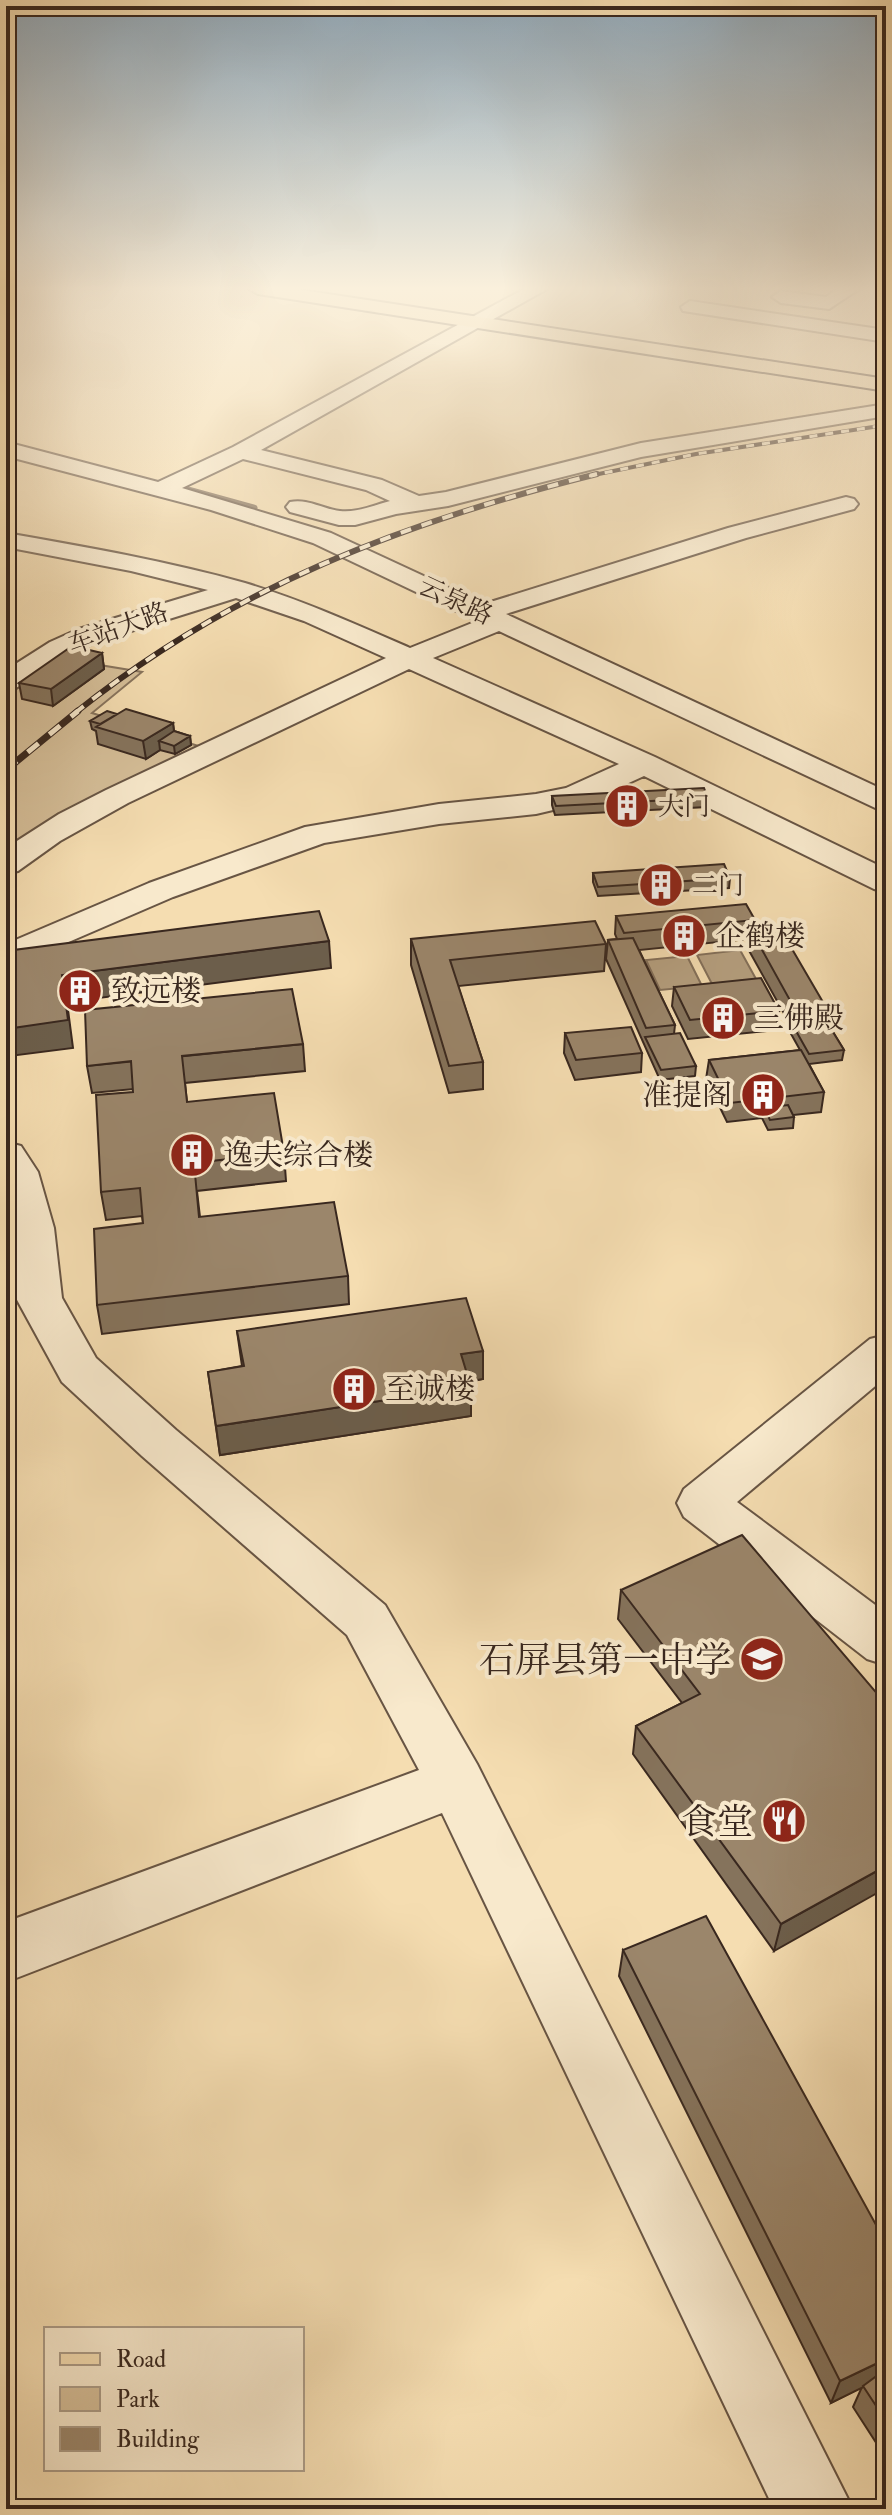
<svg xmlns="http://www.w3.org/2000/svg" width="892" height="2515" viewBox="0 0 892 2515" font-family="'IM FELL Double Pica','Noto Serif SC',serif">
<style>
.green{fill:#d5be98;stroke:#87735c;stroke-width:2}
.water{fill:#b59f7f;stroke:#836f59;stroke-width:2}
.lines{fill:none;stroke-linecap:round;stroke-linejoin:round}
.stream{stroke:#836f59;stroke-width:7}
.minor-casing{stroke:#685544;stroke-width:4}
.major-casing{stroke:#39281f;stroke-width:4}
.minor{fill:#f8e9cc;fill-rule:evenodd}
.major{fill:#f5ddb1;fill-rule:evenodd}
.rail-far2-casing{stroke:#39281f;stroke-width:4}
.rail-far1-casing{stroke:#39281f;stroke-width:6}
.rail-casing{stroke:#39281f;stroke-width:7}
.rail-far2{stroke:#f8e9cc;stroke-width:3;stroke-dasharray:8;stroke-linecap:butt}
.rail-far1{stroke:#f8e9cc;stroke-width:4;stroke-dasharray:11;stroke-linecap:butt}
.rail{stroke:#f8e9cc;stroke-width:5;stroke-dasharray:14;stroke-linecap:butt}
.wall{fill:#85735c;stroke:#39281f;stroke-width:2}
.shaded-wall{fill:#6c5e4b;stroke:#39281f;stroke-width:2}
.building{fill:#9b866b;stroke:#39281f;stroke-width:2}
.labels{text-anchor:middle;stroke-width:8;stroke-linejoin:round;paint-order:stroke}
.far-street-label{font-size:26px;fill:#39281f;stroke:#f8e9cc}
.far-poi-label{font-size:26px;fill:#39281f;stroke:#f8e9cc;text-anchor:start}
.poi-label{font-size:30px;fill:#39281f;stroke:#f8e9cc;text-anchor:start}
.near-poi-label{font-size:36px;fill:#39281f;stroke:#f8e9cc;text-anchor:end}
</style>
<rect width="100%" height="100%" fill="#f5ddb1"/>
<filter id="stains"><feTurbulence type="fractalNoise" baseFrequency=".0025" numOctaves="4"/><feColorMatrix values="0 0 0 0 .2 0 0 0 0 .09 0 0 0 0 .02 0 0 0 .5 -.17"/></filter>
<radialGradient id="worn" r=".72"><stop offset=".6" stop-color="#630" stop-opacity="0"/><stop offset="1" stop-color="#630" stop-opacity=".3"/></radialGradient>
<path class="green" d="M57 658 142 672 92 713 221 753 6 855V693Z"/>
<path class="water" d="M740 950 756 979 712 984 697 955Z
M687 956 702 986 660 990 646 960Z"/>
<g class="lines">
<path class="stream" d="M185 489 254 508"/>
<g class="minor-casing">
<path id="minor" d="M524 289H547L261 450 382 480 419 496 446 492 641 443 886 404V416L641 457 448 506 396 514 355 525H339L290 512 286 507 290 502C307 498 323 509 340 511 357 513 374 505 390 501L366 490 243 459 182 488 331 533 484 604 728 528 846 497 854 499 858 504 854 509 746 538 506 614 886 791V813L499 631 433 658 655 757 886 869V892L874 889 644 776 587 802 536 814 439 824 324 843 173 897 6 969V944L149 883 305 827 439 804 536 794 566 788 619 764 409 669 128 803 60 841 18 871 6 874V848L59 814 106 790 386 658 304 621 236 598 99 641 70 654 16 688 6 691V670L50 642 79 629 208 590 131 571 6 547V533C86 547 167 561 245 583 302 600 355 624 410 648L477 621 313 543 211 510 6 456V442L158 482 233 447Z
M837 289H859L829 309 781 303 772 297 781 291 826 297Z
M690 301 886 330V342L683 311 681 307Z
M6 1142 21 1146 38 1172 54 1228 62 1298 96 1358 176 1430 385 1605 477 1764 853 2509H774L442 1813 6 1982V1922L419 1770 347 1635 142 1456 62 1382 16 1298 6 1211Z
M886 1335V1377L737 1502 886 1613V1665L867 1659 684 1517 677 1503 684 1489 870 1339Z"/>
</g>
<g class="major-casing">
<path id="major" d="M249 289H295L886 379V391L258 294Z"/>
</g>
<use href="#minor" class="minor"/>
<use href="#major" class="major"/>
<g class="rail-far2-casing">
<path id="rail-far2" d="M589 476 696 454 886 425"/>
</g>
<g class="rail-far1-casing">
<path id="rail-far1" d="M75 713C232 587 404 522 597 474"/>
</g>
<g class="rail-casing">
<path id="rail" d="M6 770 78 711"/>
</g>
<use href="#rail-far2" class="rail-far2"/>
<use href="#rail-far1" class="rail-far1"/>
<use href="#rail" class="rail"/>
</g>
<path class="wall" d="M102 653 104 669 53 706 22 699 19 683Z
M117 714 173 723 174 731 190 736 191 745 175 754 160 750 146 759 98 744 96 731 92 729 90 721Z
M552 796 708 798 707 807 555 815 552 805Z
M593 873 730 878 729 888 598 896 593 882Z
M616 916 755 920 754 928 827 1009 825 1019 844 1050 842 1060 809 1064 824 1092 821 1112 793 1115 794 1117 793 1128 768 1130 762 1118 727 1122 706 1079 709 1060 800 1050 790 1032 791 1026 747 947 748 939 639 950 675 1025 674 1034 696 1066 695 1076 660 1080 606 959 608 940 617 939 615 934Z
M411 939 606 944 604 971 458 986 483 1062V1089L449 1093 411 965Z
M674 987 779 1011 776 1030 688 1039 672 1006Z
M565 1033 642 1053 641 1072 575 1080 564 1053Z
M303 1044 305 1071 185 1083 187 1102 284 1153 286 1181 197 1191 200 1217 348 1276 349 1304 102 1334 97 1305 143 1223 142 1216 106 1220 101 1192 133 1092V1089L92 1093 87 1066Z
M237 1331 483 1351V1379L469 1382 471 1387V1416L220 1455 208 1372 242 1366Z
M621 1590 886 1704 774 1951 633 1754 636 1726 682 1703 618 1619Z
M623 1950 886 2243V2458L853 2407 862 2387 831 2403 619 1976Z"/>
<path class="shaded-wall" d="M102 653 104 669 53 706 51 689Z
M173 723 175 740 159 741 160 750 146 759 143 741Z
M190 736 191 745 175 754 174 746Z
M329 941 331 968 67 1002 73 1048 10 1056 6 1029 62 975Z
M483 1351V1379L461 1383V1354Z
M471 1387V1416L220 1455 216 1426Z
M886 1866V1888L774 1951 781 1924Z
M886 2359V2376L831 2403 840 2381Z"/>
<path class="building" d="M72 646 102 653 51 689 19 683Z
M126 709 173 723 143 741 96 727Z
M107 711 117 714 100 724 90 721Z
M174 731 190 736 174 746 159 741Z
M704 788 708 798 556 806 552 796Z
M724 864 730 878 598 887 593 873Z
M746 904 755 920 624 933 616 916Z
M319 911 329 941 62 975 68 1020 6 1029V951Z
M595 921 606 944 450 960 483 1062 449 1066 411 939Z
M778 925 827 1009 797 1013 750 928Z
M633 938 675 1025 646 1028 608 940Z
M761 978 779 1011 690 1020 674 987Z
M292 989 303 1044 182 1056 187 1102 274 1093 284 1153 194 1163 199 1217 334 1202 348 1276 97 1305 94 1229 143 1223 140 1188 101 1192 96 1095 133 1092 131 1061 87 1066 85 1010Z
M825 1019 844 1050 809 1054 791 1022Z
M631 1027 642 1053 576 1060 565 1033Z
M680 1033 696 1066 661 1070 645 1037Z
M801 1050 824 1092 730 1103 709 1060Z
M788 1105 794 1117 770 1120 764 1108Z
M466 1298 483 1351 461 1354 471 1387 216 1426 208 1372 244 1366 237 1331Z
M742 1535 886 1704V1866L781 1924 636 1726 700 1694 621 1590Z
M706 1916 886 2243V2359L840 2381 623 1950Z
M886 2369V2421L863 2386Z"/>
<linearGradient id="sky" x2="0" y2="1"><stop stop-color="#93acbe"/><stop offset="0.45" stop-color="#faf0dc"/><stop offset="1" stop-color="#faf0dc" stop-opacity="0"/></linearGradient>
<rect width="892" height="641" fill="url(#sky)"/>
<defs>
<g id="building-disc" transform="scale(2.3)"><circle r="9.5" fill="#8f2418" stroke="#f8e9cc"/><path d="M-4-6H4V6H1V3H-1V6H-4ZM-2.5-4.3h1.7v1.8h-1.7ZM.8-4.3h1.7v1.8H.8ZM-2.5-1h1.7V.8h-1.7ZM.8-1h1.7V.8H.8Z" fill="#fff"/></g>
<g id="school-disc" transform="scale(2.3)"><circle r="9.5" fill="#8f2418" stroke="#f8e9cc"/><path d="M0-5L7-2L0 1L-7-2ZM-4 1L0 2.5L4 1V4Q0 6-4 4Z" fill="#fff"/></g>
<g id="restaurant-disc" transform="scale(2.3)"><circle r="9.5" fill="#8f2418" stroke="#f8e9cc"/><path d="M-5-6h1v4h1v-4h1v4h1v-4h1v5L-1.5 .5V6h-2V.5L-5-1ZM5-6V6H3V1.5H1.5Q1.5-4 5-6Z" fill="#fff"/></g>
</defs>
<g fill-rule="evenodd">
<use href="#building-disc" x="627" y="806"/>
<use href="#building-disc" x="661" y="885"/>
<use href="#building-disc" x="684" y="936"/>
<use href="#building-disc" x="80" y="991"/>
<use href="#building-disc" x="723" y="1018"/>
<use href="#building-disc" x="763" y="1095"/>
<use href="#building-disc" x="192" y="1155"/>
<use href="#building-disc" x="354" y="1389"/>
<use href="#school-disc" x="762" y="1659"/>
<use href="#restaurant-disc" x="784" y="1821"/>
</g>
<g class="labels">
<g class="far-street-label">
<text transform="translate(456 600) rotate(25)" y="9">云泉路</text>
<text transform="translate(118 628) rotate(-20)" y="9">车站大路</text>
</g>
<g class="far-poi-label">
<text x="658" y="815">大门</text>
<text x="692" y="894">二门</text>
</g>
<g class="poi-label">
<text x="715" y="946">企鹤楼</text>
<text x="111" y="1001">致远楼</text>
<text x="754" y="1028">三佛殿</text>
<text x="732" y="1105" text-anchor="end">准提阁</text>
<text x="223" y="1165">逸夫综合楼</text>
<text x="385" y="1399">至诚楼</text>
</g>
<g class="near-poi-label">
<text x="731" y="1672">石屏县第一中学</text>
<text x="753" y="1834">食堂</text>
</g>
</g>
<rect width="892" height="2515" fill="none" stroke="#f5ddb1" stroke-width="32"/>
<rect x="8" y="8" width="876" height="2499" fill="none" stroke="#39281f" stroke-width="4"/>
<rect x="16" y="16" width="860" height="2483" fill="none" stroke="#39281f" stroke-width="2"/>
<rect x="44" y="2327" width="260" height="144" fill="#f8e9cc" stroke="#ac9c87" stroke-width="2"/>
<rect x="60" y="2353" width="40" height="12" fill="#f5ddb1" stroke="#ac9c87" stroke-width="2"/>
<text x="116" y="2367" font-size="24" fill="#39281f">Road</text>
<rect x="60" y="2387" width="40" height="24" fill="#d5be98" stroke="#ac9c87" stroke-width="2"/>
<text x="116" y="2407" font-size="24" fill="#39281f">Park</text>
<rect x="60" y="2427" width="40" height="24" fill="#9b866b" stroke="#ac9c87" stroke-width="2"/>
<text x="116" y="2447" font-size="24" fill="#39281f">Building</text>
<rect width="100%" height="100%" filter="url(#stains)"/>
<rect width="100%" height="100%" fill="url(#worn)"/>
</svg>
